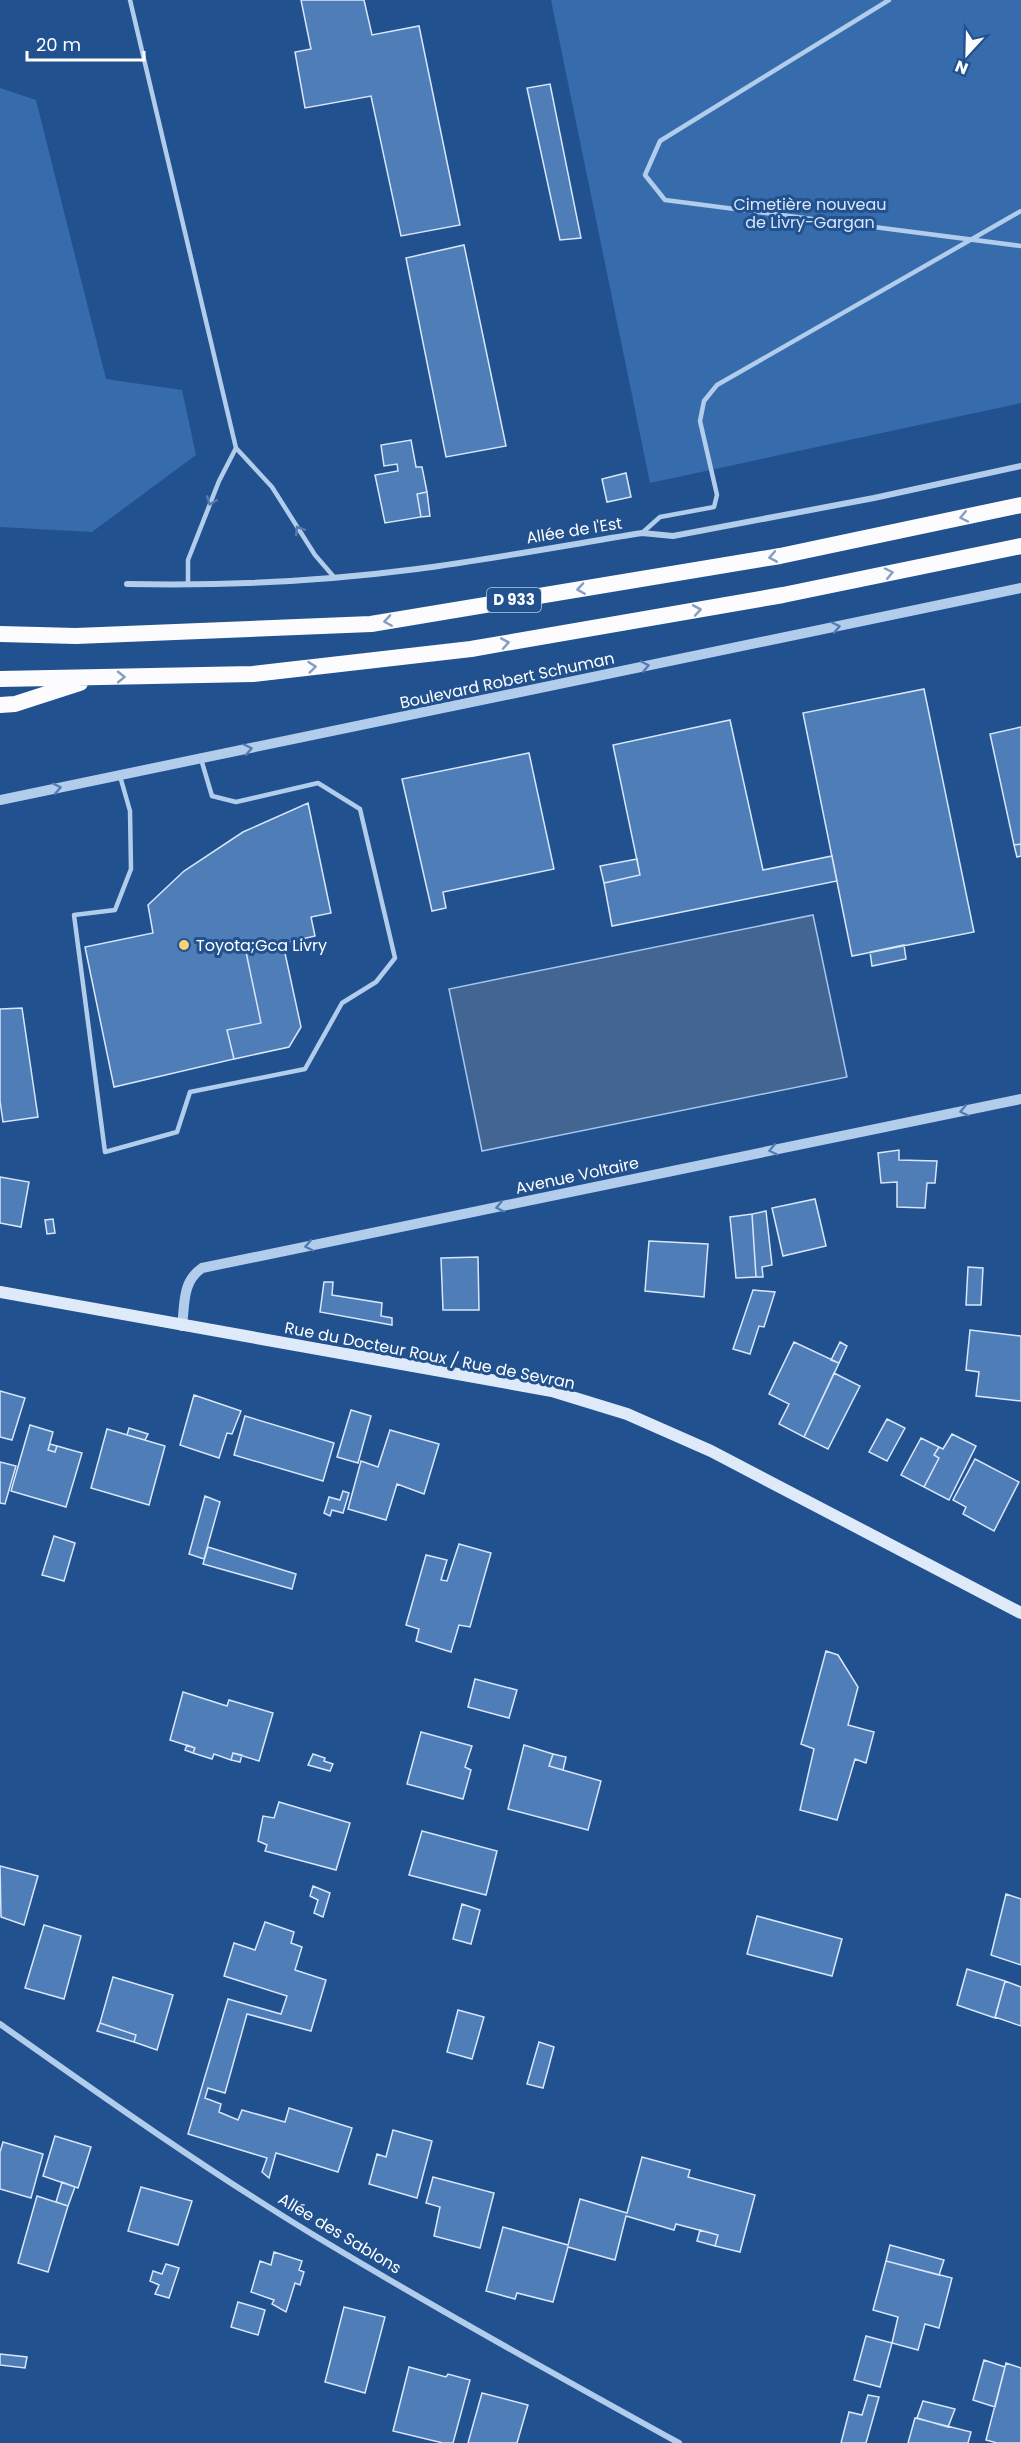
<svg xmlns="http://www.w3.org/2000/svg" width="1021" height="2443" viewBox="0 0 1021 2443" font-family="Poppins,sans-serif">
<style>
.green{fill:#366bac}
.water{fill:#436591;stroke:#a6c7ed;stroke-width:1.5}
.building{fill:#4f7db8;stroke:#d7e6f9;stroke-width:1.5}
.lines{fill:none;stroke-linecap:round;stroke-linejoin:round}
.service{stroke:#b2ccec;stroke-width:4.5}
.minor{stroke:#b2ccec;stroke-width:6}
.tertiary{stroke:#b2ccec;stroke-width:10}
.secondary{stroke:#deeaf9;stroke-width:12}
.trunk{stroke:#fcfcff;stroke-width:16}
.oneway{stroke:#547cb0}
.oneway2{stroke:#849ec1}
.poi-dot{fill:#f8d274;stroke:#22518f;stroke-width:2}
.labels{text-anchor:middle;stroke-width:6;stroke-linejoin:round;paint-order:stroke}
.shield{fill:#22518f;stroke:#bdcbdd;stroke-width:1.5}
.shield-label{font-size:15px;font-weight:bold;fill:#fff}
.park-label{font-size:16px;fill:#d7e6f9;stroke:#22518f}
.street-label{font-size:16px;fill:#fff;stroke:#22518f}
.poi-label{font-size:16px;fill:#fff;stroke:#22518f;text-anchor:start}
</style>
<rect width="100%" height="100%" fill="#22518f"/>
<path class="green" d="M551 0H1021V403L650 483Z
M0 88 36 100 106 379 182 390 196 455 92 532 0 527Z"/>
<path class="water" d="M813 915 847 1077 482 1151 449 989Z"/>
<path class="building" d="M301 0H364L372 35 419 26 460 225 401 236 371 96 305 108 295 52 311 49Z
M550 84 581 238 560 240 527 88Z
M464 245 506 446 446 457 406 258Z
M411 440 416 467H422L427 492 417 494 421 517 385 523 375 475 398 471 397 464 384 466 381 445Z
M626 473 631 497 607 502 602 479Z
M427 492 430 516 421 517 417 494Z
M924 689 974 932 852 956 803 713Z
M730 720 763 870 832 856 837 881 612 926 604 883 640 875 613 745Z
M1021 727V844L1014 845 990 734Z
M529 753 554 869 443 892 446 908 432 911 402 779Z
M308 803 331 913 311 917 315 936 246 952 261 1023 227 1030 234 1059 114 1087 85 947 153 933 148 905 184 871 243 832Z
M1021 844V856L1017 857 1014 845Z
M637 859 640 875 604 883 600 866Z
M283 944 301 1027 289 1047 234 1059 227 1030 261 1023 246 952Z
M904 945 906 959 872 966 870 952Z
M22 1008 38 1117 3 1122 0 1101V1009Z
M899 1150V1160L937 1161 935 1183H927L925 1208 897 1207V1182L881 1183 878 1153Z
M0 1177 29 1182 21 1227 0 1223Z
M815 1199 826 1246 783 1256 772 1208Z
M766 1211 772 1265 762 1267 763 1277H756L752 1214Z
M752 1214 756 1277 736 1278 730 1217Z
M53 1219 55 1233 47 1234 45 1220Z
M649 1241 708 1244 704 1297 645 1291Z
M478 1257 479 1310H443L441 1258Z
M968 1267 983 1268 981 1305H966Z
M324 1282H333L332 1295 382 1303 381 1316 392 1318V1325L320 1312Z
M753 1290 775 1292 764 1327 759 1326 750 1354 733 1349Z
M970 1330 1021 1336V1401L976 1396 979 1372 966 1370Z
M794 1342 839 1363 804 1437 779 1424 789 1404 769 1394Z
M840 1342 847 1346 839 1363 831 1360Z
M834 1373 860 1386 828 1449 804 1437Z
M0 1391 25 1398 12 1440 0 1437Z
M194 1395 241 1411 232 1434 227 1433 219 1458 180 1445Z
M351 1410 371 1416 358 1463 337 1457Z
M245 1416 334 1443 323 1481 234 1455Z
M887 1419 905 1428 887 1461 869 1452Z
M30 1425 53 1432 48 1450 55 1452 57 1446 82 1453 66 1507 11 1491Z
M129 1428 148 1434 145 1440 127 1435Z
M107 1429 165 1446 149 1505 91 1488Z
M390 1430 439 1444 424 1494 397 1484 386 1520 348 1509 361 1461 378 1467Z
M952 1434 976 1446 949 1500 924 1487 939 1458 934 1455 939 1447 943 1449Z
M921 1438 939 1447 934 1455 939 1458 924 1487 901 1475Z
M50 1444 57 1446 55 1452 48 1450Z
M975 1459 1019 1482 994 1531 963 1514 966 1507 953 1500Z
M0 1462 16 1466 5 1504 0 1503Z
M343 1491 349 1493 343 1513 332 1510 330 1516 324 1513 329 1497 340 1500Z
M205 1496 220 1502 204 1559 189 1554Z
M54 1536 75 1543 64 1581 42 1575Z
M459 1544 491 1553 470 1627 459 1625 451 1652 416 1641 419 1629 406 1625 426 1555 447 1560 441 1580 447 1581Z
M208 1547 296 1574 292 1589 203 1564Z
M826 1651 838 1655 858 1687 848 1725 874 1732 866 1763 855 1759 837 1820 800 1810 814 1749 801 1744Z
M475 1679 517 1690 509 1718 468 1707Z
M183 1692 227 1706 229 1700 273 1713 259 1761 233 1753 231 1760 214 1754 212 1759 193 1753 195 1748 170 1740Z
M421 1732 472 1746 465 1767 471 1770 463 1799 407 1784Z
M187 1745 195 1748 193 1753 185 1750Z
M524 1745 553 1754 549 1766 601 1781 588 1830 508 1809Z
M233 1753 242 1755 240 1762 231 1760Z
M313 1754 325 1758 324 1761 333 1764 330 1771 308 1765Z
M553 1754 566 1757 563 1770 549 1766Z
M279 1802 350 1823 336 1870 265 1851 267 1845 258 1841 263 1816 274 1818Z
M422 1831 497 1851 486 1895 409 1875Z
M0 1866 38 1876 24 1925 1 1917Z
M313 1886 330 1893 323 1917 314 1913 318 1900 310 1896Z
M1006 1894 1021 1899V1965L991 1955Z
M462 1904 480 1910 471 1944 453 1939Z
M757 1916 842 1939 832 1976 747 1954Z
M265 1922 294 1932 291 1943 302 1947 295 1970 326 1980 311 2031 247 2014 225 2093 208 2088 205 2098 221 2104 219 2112 238 2120 242 2110 285 2122 289 2108 352 2128 338 2172 276 2153 269 2178 262 2172 267 2158 188 2134 228 1999 281 2014 287 1996 224 1976 234 1943 255 1950Z
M44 1925 81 1936 64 1999 25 1988Z
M967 1969 1005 1981 995 2018 957 2005Z
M113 1977 173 1995 157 2050 134 2042 136 2035 100 2023Z
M1005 1981 1021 1987V2026L995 2017Z
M458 2010 484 2017 472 2059 447 2052Z
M100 2023 136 2035 134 2042 97 2031Z
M539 2042 554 2047 543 2088 527 2084Z
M393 2130 432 2141 417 2198 369 2184 377 2154 386 2157Z
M55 2136 91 2147 78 2188 43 2176Z
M3 2142 43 2154 31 2198 0 2189V2152Z
M642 2157 690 2170 688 2177 755 2195 740 2252 715 2246 718 2235 676 2224 674 2230 626 2216 615 2260 568 2247 553 2302 517 2293 515 2299 486 2291 503 2227 568 2245 580 2199 627 2213Z
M433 2177 494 2193 480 2248 434 2236 440 2207 426 2203Z
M62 2182 75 2187 68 2206 56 2202Z
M141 2187 192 2201 178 2245 128 2231Z
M37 2196 68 2206 48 2272 18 2263Z
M700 2230 718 2235 715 2246 697 2241Z
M890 2245 944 2260 939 2275 886 2261Z
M274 2252 302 2261 299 2270 304 2272 300 2285 295 2283 286 2312 272 2304 274 2300 251 2292 260 2261 271 2265Z
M886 2261 952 2278 939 2328 925 2324 918 2350 892 2343 898 2317 873 2310Z
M166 2264 179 2268 169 2298 155 2294 159 2285 150 2281 153 2271 162 2274Z
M238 2302 265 2310 258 2335 231 2327Z
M344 2307 385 2317 365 2393 325 2382Z
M866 2336 892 2343 880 2387 854 2380Z
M0 2354 27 2357 25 2368 0 2365Z
M984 2360 1005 2367 995 2407 973 2400Z
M1006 2363 1021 2368V2443H997L986 2440Z
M409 2367 446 2377 448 2374 470 2380 453 2443H443L393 2431Z
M482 2393 528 2405 517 2443H468Z
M868 2395 879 2397 866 2443H841L849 2412 862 2415Z
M923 2401 955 2409 948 2427 917 2418Z
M915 2418 971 2432 968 2443H908Z"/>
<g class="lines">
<path class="service" d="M130 0 236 448 272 487 315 555 334 577
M889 0 660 141 645 175 665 200 1021 246
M642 533 660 517 714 507 717 495 700 421 704 401 717 385 1021 211
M188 585V560L219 481 236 448
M120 776 130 811 131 869 115 910 74 915 105 1152 177 1132 190 1092 305 1069 342 1003 376 982 395 958 360 809 318 783 236 802 212 796 201 759"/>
<path class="minor" d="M127 584C220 586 324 581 417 569 493 559 567 545 642 533L673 536 874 498 1021 466
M0 2024C102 2096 205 2169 312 2234 433 2307 556 2375 679 2443"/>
<path class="tertiary" d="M0 800 1021 588
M182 1326C185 1303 182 1282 202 1268L1021 1099"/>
<path class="secondary" d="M0 1292 552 1391 627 1414 711 1451 1021 1613"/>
<path class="trunk" d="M0 634 76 636 371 624 780 556 1021 505
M0 679 253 674 471 649 783 595 1021 546
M0 705 15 704 80 683"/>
</g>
<defs><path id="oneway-chevron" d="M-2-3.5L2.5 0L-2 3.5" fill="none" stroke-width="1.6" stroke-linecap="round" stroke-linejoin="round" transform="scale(1.5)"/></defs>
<g class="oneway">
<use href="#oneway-chevron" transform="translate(211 501) rotate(111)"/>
<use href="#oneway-chevron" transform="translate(299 530) rotate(-122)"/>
<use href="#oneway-chevron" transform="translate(836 627) rotate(-12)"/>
<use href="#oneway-chevron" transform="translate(645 666) rotate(-12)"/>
<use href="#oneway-chevron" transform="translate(248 749) rotate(-12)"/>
<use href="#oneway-chevron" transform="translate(57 788) rotate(-12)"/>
<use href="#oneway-chevron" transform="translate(964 1111) rotate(168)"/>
<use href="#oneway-chevron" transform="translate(773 1150) rotate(168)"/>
<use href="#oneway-chevron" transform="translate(500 1207) rotate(168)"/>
<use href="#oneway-chevron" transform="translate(309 1246) rotate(168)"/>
</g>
<g class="oneway2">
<use href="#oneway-chevron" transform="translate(964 517) rotate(168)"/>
<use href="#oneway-chevron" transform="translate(773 557) rotate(170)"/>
<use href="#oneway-chevron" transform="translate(889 573) rotate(-12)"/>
<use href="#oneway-chevron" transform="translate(581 589) rotate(171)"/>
<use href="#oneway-chevron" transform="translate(697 610) rotate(-10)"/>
<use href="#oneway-chevron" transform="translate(388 621) rotate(171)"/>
<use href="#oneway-chevron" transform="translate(505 643) rotate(-10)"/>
<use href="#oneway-chevron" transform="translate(312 667) rotate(-6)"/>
<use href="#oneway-chevron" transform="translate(121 677) rotate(-1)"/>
</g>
<circle class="poi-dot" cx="184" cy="945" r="6"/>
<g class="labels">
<rect class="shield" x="487" y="588" width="54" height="24" rx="4.5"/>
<g class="shield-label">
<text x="514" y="605">D 933</text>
</g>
<g class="park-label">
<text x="810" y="210">Cimetière nouveau<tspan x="810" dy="18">de Livry-Gargan</tspan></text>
</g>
<g class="street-label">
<text transform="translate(574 530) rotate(-9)" y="6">Allée de l'Est</text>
<text transform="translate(507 680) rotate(-12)" y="6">Boulevard Robert Schuman</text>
<text transform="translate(577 1175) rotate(-12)" y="6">Avenue Voltaire</text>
<text transform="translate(430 1355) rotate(11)" y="6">Rue du Docteur Roux / Rue de Sevran</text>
<text transform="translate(340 2233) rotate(31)" y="6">Allée des Sablons</text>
</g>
<g class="poi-label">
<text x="196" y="951">Toyota;Gca Livry</text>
</g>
</g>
<g transform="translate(967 54) rotate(202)" stroke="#22518f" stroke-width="4.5" paint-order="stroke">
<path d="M0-4.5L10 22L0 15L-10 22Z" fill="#ffffff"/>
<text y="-9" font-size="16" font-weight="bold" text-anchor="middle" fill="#ffffff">N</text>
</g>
<path d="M27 51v9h117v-9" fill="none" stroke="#ffffff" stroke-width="3"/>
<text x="36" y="51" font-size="18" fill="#ffffff" stroke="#22518f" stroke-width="4.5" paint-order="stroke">20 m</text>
</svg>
